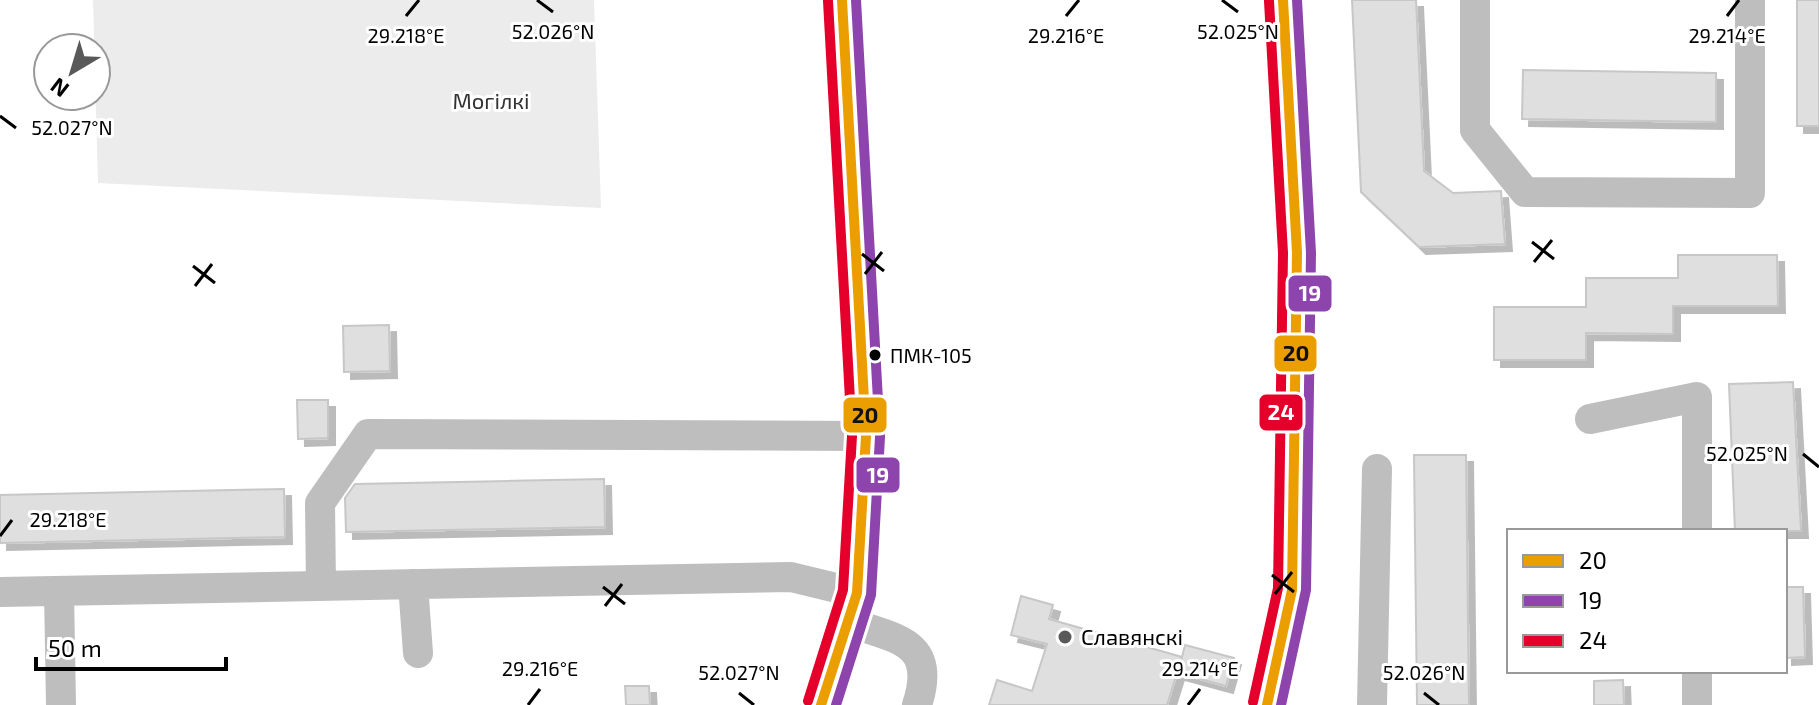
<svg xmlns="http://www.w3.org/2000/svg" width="1819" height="705" viewBox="0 0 1819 705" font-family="'Exo 2',sans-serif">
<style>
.green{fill:#ececec}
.building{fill:#dfdfdf;stroke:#c7c7c7;stroke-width:2;filter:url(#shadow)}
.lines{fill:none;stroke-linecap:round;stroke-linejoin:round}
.major-casing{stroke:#dbdbdb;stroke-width:41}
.minor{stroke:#bebebe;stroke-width:30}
.major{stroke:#bebebe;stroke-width:38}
.bus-1-casing{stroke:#fff;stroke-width:16}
.bus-2-casing{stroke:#fff;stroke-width:16}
.bus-3-casing{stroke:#fff;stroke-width:16}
.bus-1{stroke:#eb9e00;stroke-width:10}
.bus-2{stroke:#8e44ad;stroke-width:10}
.bus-3{stroke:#e4002b;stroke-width:10}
.ticks{fill:none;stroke:#000;stroke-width:3}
.bus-dot{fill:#000;stroke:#fff;stroke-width:3}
.poi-dot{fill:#595959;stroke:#fff;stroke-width:3}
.labels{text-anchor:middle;stroke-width:6;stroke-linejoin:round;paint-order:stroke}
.bus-label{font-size:20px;fill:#000;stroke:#fff;text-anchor:start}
.park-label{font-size:22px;fill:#333;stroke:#fff}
.poi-label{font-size:22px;fill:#000;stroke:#fff;text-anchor:start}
.ticks-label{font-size:20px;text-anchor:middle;fill:#000;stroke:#fff;stroke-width:6;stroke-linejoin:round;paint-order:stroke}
.line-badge{stroke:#fff;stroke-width:3}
.badge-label{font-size:22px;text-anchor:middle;font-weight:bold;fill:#fff}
.pale-badge-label{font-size:22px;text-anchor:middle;font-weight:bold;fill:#111}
</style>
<defs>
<filter id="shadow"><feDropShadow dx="7" dy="7" stdDeviation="0" flood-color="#0004"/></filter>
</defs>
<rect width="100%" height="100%" fill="#fff"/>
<path class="green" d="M93 0H594L601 208 98 183Z"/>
<path class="building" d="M1352 0H1416L1424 171 1453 193 1501 191 1505 244 1419 247 1361 192Z
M1797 0H1819V126H1797Z
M1523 70 1716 73V122L1522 119Z
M1678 255H1777L1778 306H1673V334L1586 333V360H1494V307H1586V278H1678Z
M389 325 390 371 344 372 343 326Z
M1793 382 1801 531H1735L1729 384Z
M297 400H328V438L298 439Z
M1414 455H1466L1469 705H1417Z
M604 479 605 527 346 532 345 498 355 484Z
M284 489 285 537 0 543V495Z
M1785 587H1803L1805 657 1785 658Z
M1021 596 1053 605 1049 619 1182 657 1167 705H989L997 680 1032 691 1047 644 1011 635Z
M1185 645 1234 658 1226 686 1178 673Z
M1623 680 1624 705H1594V681Z
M625 686H649L650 705H626Z"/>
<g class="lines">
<g class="major-casing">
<path id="major" d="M821 705 857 593 866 436 842 0"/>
</g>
<path class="minor" d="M1475 0V130L1525 192 1750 193V0
M1590 419 1697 397V531
M413 584 418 653
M321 586 320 503 368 434 866 436
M59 591 61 705
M0 592 791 577 857 593
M848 622C896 639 938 641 917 705
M1267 705 1292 590 1297 253 1283 0
M1372 705 1377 469
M1697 705V671"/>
<use href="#major" class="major"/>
<g class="bus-1-casing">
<path id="bus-1" d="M821 705 857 593 866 436 842 0
M1267 705 1292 590 1297 253 1283 0"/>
</g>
<g class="bus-2-casing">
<path id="bus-2" d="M836 705 871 595 880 437 856 0
M1281 705 1306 590 1311 253 1297 0"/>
</g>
<g class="bus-3-casing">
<path id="bus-3" d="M808 701 843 590 852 436 828 1
M1253 702 1278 588 1283 253 1269 1"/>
</g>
<use href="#bus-1" class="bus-1"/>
<use href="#bus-2" class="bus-2"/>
<use href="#bus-3" class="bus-3"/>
</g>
<path class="ticks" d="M537 0 553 12M1222 0 1238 12M406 16 419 0M1066 16 1079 0M1727 16 1739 0M0 116 16 128M1532 242 1554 259M862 254 884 271M1534 262 1552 240M193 266 215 283M865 274 882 252M195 286 212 264M1803 454 1819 467M0 536 12 520M1272 575 1294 592M603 587 625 604M1275 594 1292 572M605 606 622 584M739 693 754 705M1424 693 1439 705M528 705 540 689M1188 705 1200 689"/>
<circle class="bus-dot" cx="875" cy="355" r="7"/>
<circle class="poi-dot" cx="1065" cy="637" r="8"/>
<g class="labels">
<g class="bus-label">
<text x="890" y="363">ПМК-105</text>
</g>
<g class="park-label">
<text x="491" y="109">Могілкі</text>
</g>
<g class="poi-label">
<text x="1081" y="645">Славянскі</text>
</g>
</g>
<g class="ticks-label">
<text x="553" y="39">52.026°N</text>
<text x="1238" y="39">52.025°N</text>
<text x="1066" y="43">29.216°E</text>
<text x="406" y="43">29.218°E</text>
<text x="1727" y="43">29.214°E</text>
<text x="72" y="135">52.027°N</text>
<text x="1747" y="461">52.025°N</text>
<text x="68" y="527">29.218°E</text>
<text x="540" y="676">29.216°E</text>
<text x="1200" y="676">29.214°E</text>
<text x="739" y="680">52.027°N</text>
<text x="1424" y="680">52.026°N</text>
</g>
<g class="line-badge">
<rect x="1287" y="274" width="46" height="39" rx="8" fill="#8e44ad"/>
<rect x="1273" y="334" width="45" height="39" rx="8" fill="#eb9e00"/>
<rect x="1258" y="393" width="46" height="39" rx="8" fill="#e4002b"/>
<rect x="842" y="396" width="46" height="38" rx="8" fill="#eb9e00"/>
<rect x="855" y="456" width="46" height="38" rx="8" fill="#8e44ad"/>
</g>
<g class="badge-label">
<text x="1310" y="301">19</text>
<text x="1281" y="420">24</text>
<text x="878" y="483">19</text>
</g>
<g class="pale-badge-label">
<text x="1296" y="361">20</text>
<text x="865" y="423">20</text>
</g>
<rect x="1507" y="529" width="280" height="144" fill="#ffffff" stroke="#999999" stroke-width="2"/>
<rect x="1523" y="555" width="40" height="12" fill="#eb9e00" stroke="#999999" stroke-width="2"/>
<text x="1579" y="569" font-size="24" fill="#000000">20</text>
<rect x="1523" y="595" width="40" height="12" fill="#8e44ad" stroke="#999999" stroke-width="2"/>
<text x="1579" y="609" font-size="24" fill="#000000">19</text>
<rect x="1523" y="635" width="40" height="12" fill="#e4002b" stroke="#999999" stroke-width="2"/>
<text x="1579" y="649" font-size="24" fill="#000000">24</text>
<g transform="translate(72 72) rotate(218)"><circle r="38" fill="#ffffff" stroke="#999999" stroke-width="2"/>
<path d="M0-6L14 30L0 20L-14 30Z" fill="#595959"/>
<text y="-12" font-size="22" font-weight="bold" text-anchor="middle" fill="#000000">N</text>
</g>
<path d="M36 657v12h190v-12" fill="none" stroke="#000000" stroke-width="4"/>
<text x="48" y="657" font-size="24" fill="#000000" stroke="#ffffff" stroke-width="6" paint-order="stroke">50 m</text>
</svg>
